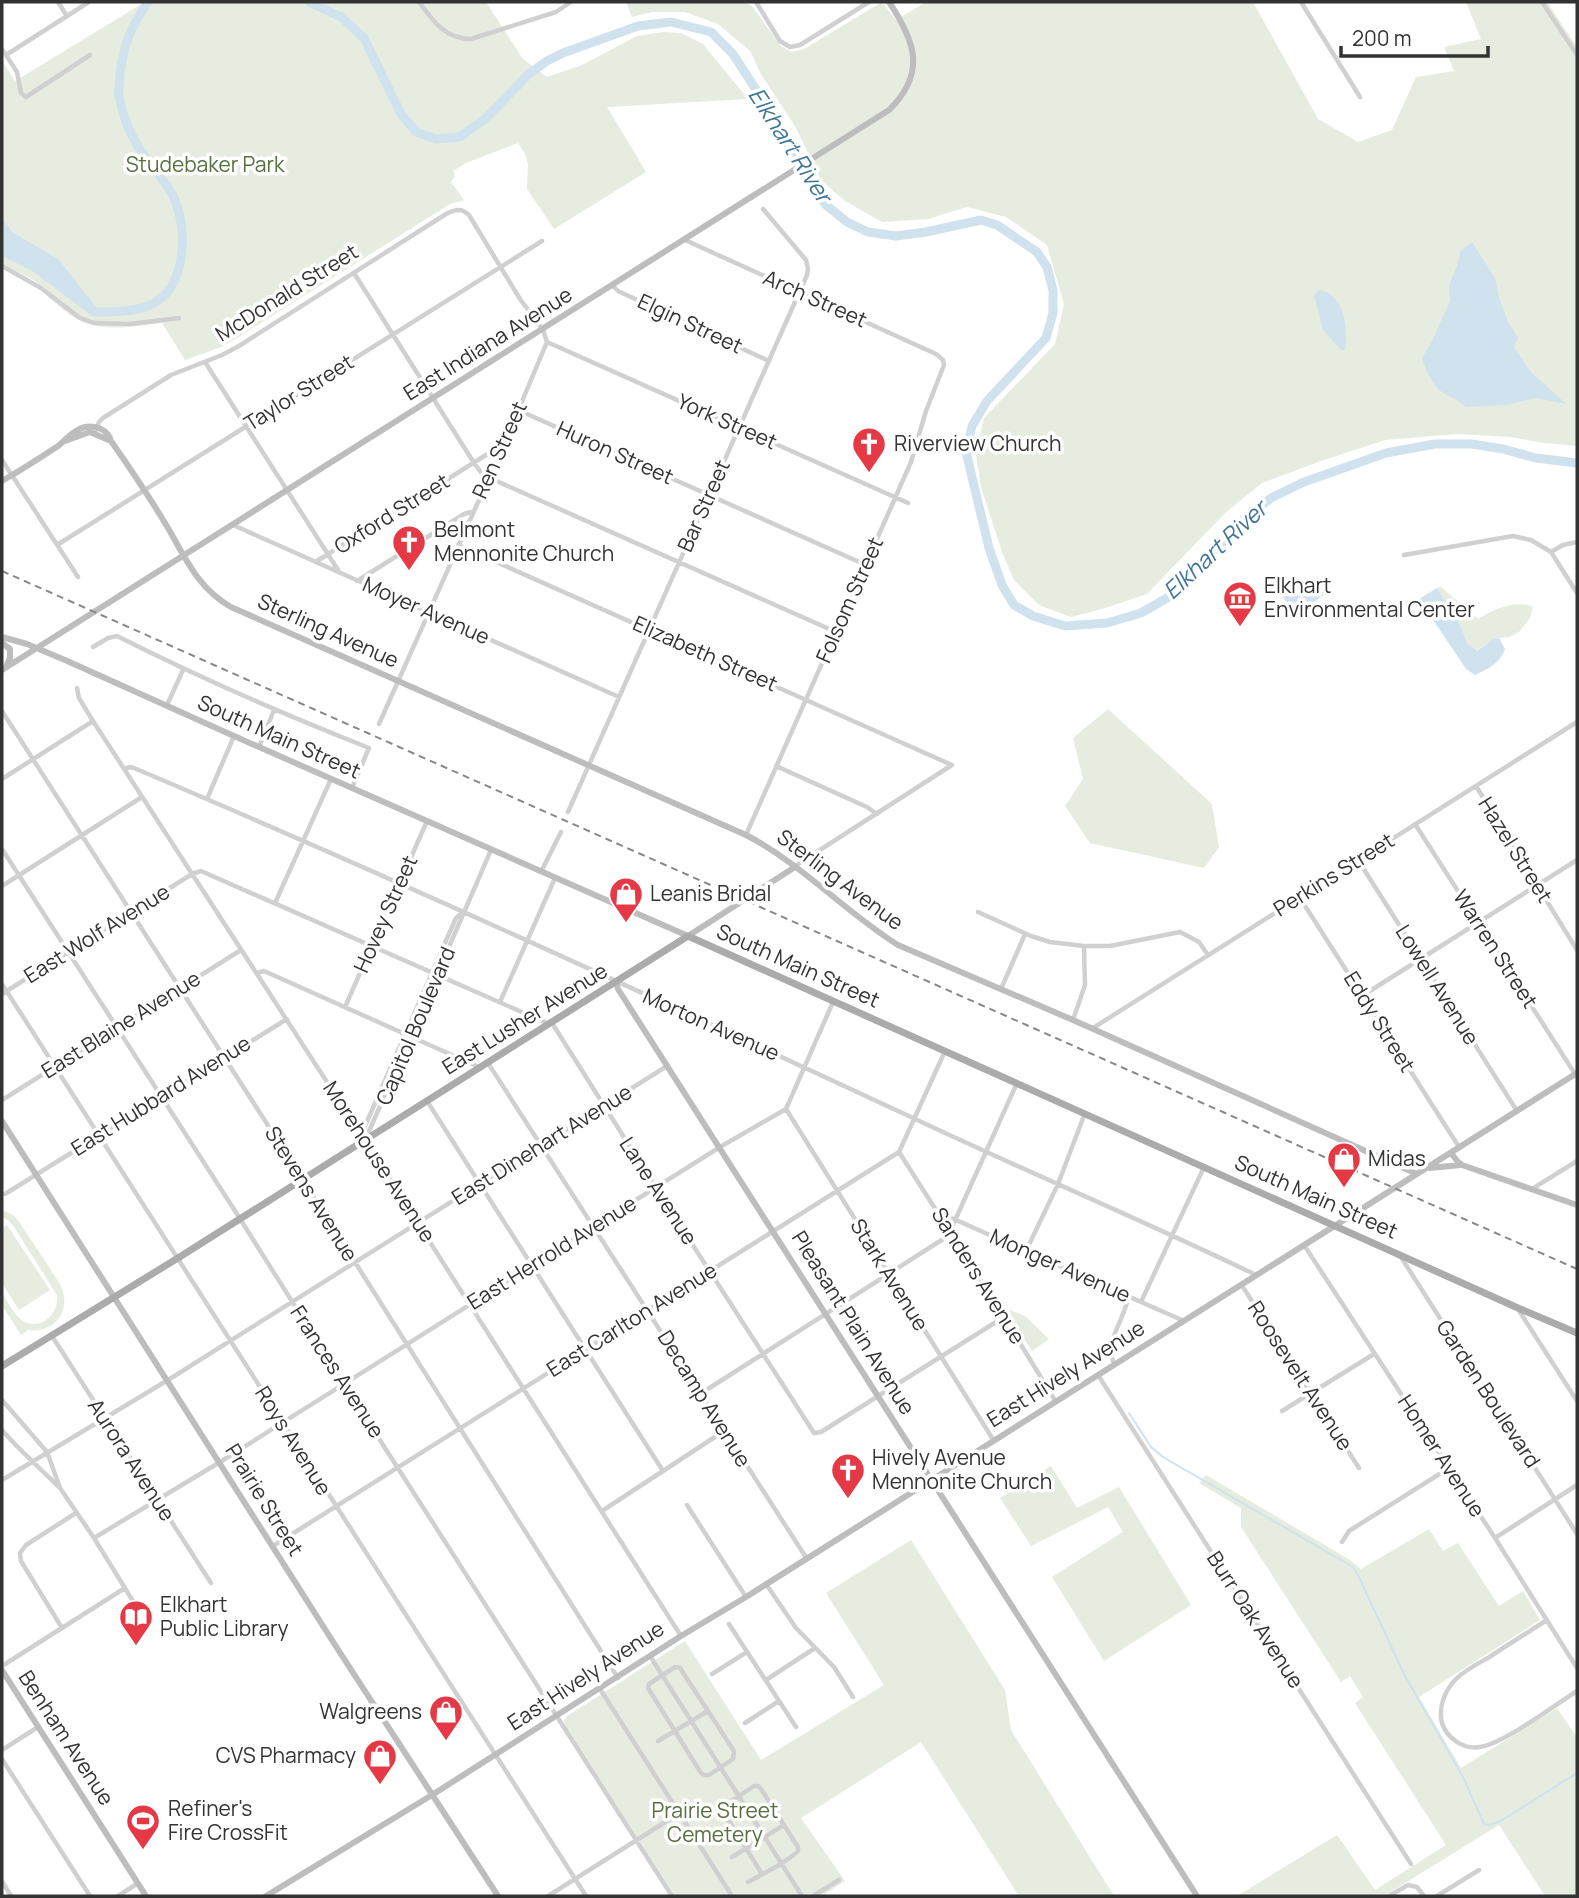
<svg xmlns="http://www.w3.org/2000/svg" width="1579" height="1898" viewBox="0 0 1579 1898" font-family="Manrope,sans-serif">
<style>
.green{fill:#e6ecdf}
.water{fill:#cfe2ee}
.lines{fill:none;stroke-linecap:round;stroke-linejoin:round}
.stream{stroke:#cfe2ee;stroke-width:2}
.river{stroke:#cfe2ee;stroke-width:9}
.street{stroke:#d0d0d0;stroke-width:4.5}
.secondary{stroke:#bdbdbd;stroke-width:6}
.primary{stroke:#ababab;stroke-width:7}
.rail{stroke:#888;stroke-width:2;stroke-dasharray:7 5;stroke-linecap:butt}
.labels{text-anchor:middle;stroke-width:7;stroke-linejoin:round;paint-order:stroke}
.park-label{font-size:21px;fill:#56703f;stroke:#fff}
.street-label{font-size:21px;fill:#333;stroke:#fff}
.poi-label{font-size:21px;fill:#333;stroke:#fff;text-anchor:start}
.water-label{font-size:23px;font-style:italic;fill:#3f7597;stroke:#fff}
</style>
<rect width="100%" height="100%" fill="#fff"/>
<path class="green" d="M145 2H486L523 59 547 77 582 65 637 36 663 32 681 33 703 44 748 99 607 107 646 172 554 229 527 189 528 164 525 154 518 143 466 163 453 171 455 176 451 182 464 200 450 204 237 338 221 347 185 360 162 323C137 326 108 332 83 322 70 317 58 305 47 296L49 291 32 279 2 264V61L15 81Z
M626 2H741L751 5 781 46 791 52 804 49 882 2 896 20 926 2H1253L1318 119 1358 142 1392 130 1416 77 1454 71 1444 47 1481 39 1466 2H1547L1577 47V446L1544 443 1510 437 1458 434 1385 440 1318 462 1262 483 1225 513 1147 594 1105 608 1071 617 1039 605 1014 580 1002 552 981 487 976 454 984 418 1055 344 1064 304 1047 245 1006 217 967 207 928 219 882 222 845 201 821 180 796 128 761 74 750 51 718 24 685 12H652L632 17Z
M1441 587 1478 619C1492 610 1517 599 1533 607L1530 618 1519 632 1509 637 1493 639 1476 651 1468 644 1459 623 1437 588Z
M1108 709 1212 804 1219 847 1204 868 1090 843 1065 806 1083 779 1073 738Z
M2 1210 13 1215 20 1223 60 1284C73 1310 55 1334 27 1330V1331L21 1335 2 1305V1293C8 1302 14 1315 23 1321 42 1331 59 1313 57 1295L14 1227 9 1221 2 1217Z
M7 1225 50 1290 19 1310 2 1283V1228Z
M1010 1310 1025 1316 1049 1339 1032 1351 1009 1316Z
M1051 1466 1077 1508 1119 1487 1191 1605 1104 1661 1052 1577 1123 1532 1108 1507 1031 1546 1000 1498Z
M1206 1475 1350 1560 1361 1569 1429 1529 1443 1551 1458 1543 1499 1606 1523 1591 1540 1620 1419 1697 1461 1768 1557 1708 1576 1736H1577V1896H1545L1499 1825 1384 1896H1237L1337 1835 1375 1890 1446 1845 1355 1703 1363 1697 1350 1676 1341 1682 1241 1527V1508L1199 1483Z
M911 1540 1005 1690 1011 1730 1114 1896H1019L921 1742 801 1818 845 1881 822 1896H675L565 1725 564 1720 567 1716 685 1641 761 1760 884 1685 826 1593Z"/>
<path class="water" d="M2 218 12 232 58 259 96 307 95 312 91 315 31 270 2 256Z
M1472 242 1495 278 1499 298 1508 322 1518 338 1514 347 1531 372 1566 404 1536 398 1505 405 1466 407C1457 399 1451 398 1442 392 1433 386 1425 369 1422 358L1432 341 1450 301 1449 285 1458 263 1460 251Z
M1320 290C1345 296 1348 329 1345 350H1341L1323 330 1314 296 1318 291Z
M1317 578C1323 580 1327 583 1329 590L1304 611 1301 613 1293 611 1282 596V594L1310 579Z
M1437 588 1459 623 1468 644 1477 651 1493 639 1499 638 1505 649C1499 664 1490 668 1475 675L1466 669 1419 599Z"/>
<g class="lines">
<path class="stream" d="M1129 1413 1151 1447 1163 1457 1353 1567 1357 1573 1405 1676 1463 1777 1484 1824 1488 1825 1499 1822 1577 1773"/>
<path class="river" d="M309 2 341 17 364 38 401 114 416 132 436 139 460 137 486 118 529 74 547 61 563 53 638 26 671 22 711 32 733 54 760 96 806 177 826 205 847 222 868 232 896 236 926 232 981 220 997 225 1037 252 1047 267 1053 290V313L1046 338 987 401 972 426 966 452 989 548 1002 585 1014 605 1033 616 1065 626 1107 623 1141 613 1174 594 1188 581 1244 519 1271 498 1304 482 1386 453 1435 444H1472L1503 449 1536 458 1577 463
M87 306 95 312C113 312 131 312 148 306 188 292 189 225 172 194 163 177 148 163 138 146 129 132 122 113 119 96 118 90 120 82 120 75 123 45 131 27 148 2"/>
<path class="street" d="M58 2 67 16
M419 2C433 21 445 39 471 39L556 12 571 2
M756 2 780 41 790 47 800 45 869 2
M1301 2 1360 97
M1542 2 1577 55
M2 49 17 72 21 93 26 97 90 55
M6 55 89 2
M685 240 936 354 943 360 944 365 926 411 911 462 746 835
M2 266 41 288 80 318 94 323 130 324 179 318
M354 273 474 463 483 475 836 632
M613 286 618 291 769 361
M547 342 908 503
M205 362 338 570
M518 410 866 565
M96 430 99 422 103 418 171 375 222 355 239 346 446 214C454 210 461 207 469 215L520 299 543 330 547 342 504 444 379 724
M2 460 78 577
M233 525 619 697
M57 545 542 241
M458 545 952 765 795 866
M1551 552 1577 593
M1404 555 1513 536 1531 540 1551 552 1563 545 1577 542
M317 561 502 445
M357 581 464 514 471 512
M93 647 108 638 117 636C200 678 283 714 369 748L352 788
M77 688 79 698 93 721 384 1170 681 1636
M167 705 183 670
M2 711 303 1180 618 1678
M259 747 274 710
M776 766 867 807 877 814
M124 769 130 767 134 768C396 879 655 998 913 1118 1027 1172 1143 1220 1256 1275
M2 779 93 721
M1476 786 1577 950
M207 799 234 736
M568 812 807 275 808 269 806 260 763 209
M1415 824 1575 1074
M2 849 237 1214 344 1384 672 1896
M1358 860 1517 1111
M541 872 561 832
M2 886 142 797
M1300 898 1459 1147
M275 903 331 779
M978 912 1031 936 1050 942 1084 946H1110L1180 932 1199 942 1208 955
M257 973 264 971 481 1068
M2 984 586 1896
M1001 989 1025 934
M2 994 192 874 201 871 549 1024
M1362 996 1577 860
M500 1002 555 878
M345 1007 427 821
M1073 1020 1085 985 1084 946
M552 1023 656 1188 814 1433 821 1432 1004 1317
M1093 1028 1577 722
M488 1063 807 1559
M2 1100 241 950
M427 1101 663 1471
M786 1109 994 1441
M367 1136 491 850
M365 1139V1126L456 918 463 912
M899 1152 1004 1317 1056 1402
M1532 1189 1577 1161
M5 1194 287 1019
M938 1212 1184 1321
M1304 1245 1495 1538 1577 1668
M1026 1251 1058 1184 1085 1113
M1401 1257 1577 1534
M1241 1284 1359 1468
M1141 1302 1204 1167
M1518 1309 1577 1401
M52 1336 211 1583
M1115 1365C1113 1361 1111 1357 1111 1353 1109 1337 1126 1315 1128 1297
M1098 1375 1411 1864
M700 1394 948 1236 1017 1083
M2 1400 47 1452 60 1488C40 1468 20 1451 2 1430
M1282 1411 1374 1354
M2 1480 168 1380 667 1066
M60 1488 94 1538 144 1619
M687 1505 746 1597
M602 1511 724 1431
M94 1538 220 1462 720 1147 786 1109 833 1002
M1495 1538 1577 1485
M1342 1542 1349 1531 1449 1468
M273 1546 899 1152 945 1051
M766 1584 796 1628 834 1667 853 1697
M1547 1620C1527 1633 1507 1645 1488 1658 1477 1664 1465 1670 1456 1679 1445 1690 1438 1707 1442 1723 1447 1738 1463 1750 1480 1747 1503 1744 1555 1705 1577 1691
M729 1624 796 1727
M62 1628 21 1561 20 1553 26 1545 76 1513
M650 1656 802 1896
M2 1666 125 1588
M675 1667 680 1668 734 1751 733 1759 709 1775H705L701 1773 648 1688 649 1684Z
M712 1674 747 1652
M766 1680 815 1648
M600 1689 732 1896
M745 1723 779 1701
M658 1741 708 1711
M2 1750 38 1727
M2 1759 90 1896
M706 1817 720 1809
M732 1857 784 1825
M2 1881 11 1896
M748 1882C764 1873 785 1864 798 1851V1847L761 1789 758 1786H754L721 1808 762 1874
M118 1896 138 1883
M548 1896 697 1802
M813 1896 839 1880
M1389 1896 1408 1885 1417 1887 1424 1896
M1437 1896 1479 1870"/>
<path class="secondary" d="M65 441 90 432 111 441
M2 481C21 470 40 458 58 446 67 439 73 430 85 427 97 425 108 430 111 441 130 468 148 495 165 523 185 556 196 587 231 607L746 835C802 864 845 912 898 945L1073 1020 1417 1174
M2 637 27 644 65 660 234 736 688 936 795 867
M2 643 10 649V658L6 667
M2 670 889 110C927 73 915 41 889 2
M616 982 618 989 1197 1896
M2 1121 337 1648 498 1896
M1451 1153 1458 1162 1462 1165 1577 1205
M1430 1168 1461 1165
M2 1670 146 1896
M266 1896 432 1795 681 1636 746 1597 1577 1073"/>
<path class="primary" d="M2 1366 178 1258 688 936 1518 1308 1577 1333"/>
<path class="rail" d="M2 571 1577 1269"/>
</g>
<defs>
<g id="church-pin" transform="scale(1.75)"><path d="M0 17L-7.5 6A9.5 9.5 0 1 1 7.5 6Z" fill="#e63946" stroke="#fff"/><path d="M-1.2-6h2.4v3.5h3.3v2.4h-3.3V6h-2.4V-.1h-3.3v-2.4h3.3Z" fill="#fff"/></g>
<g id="museum-pin" transform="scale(1.75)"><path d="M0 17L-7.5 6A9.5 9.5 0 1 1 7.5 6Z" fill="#e63946" stroke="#fff"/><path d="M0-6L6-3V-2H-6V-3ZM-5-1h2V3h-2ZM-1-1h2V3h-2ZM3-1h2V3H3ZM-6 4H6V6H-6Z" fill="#fff"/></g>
<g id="shop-pin" transform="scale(1.75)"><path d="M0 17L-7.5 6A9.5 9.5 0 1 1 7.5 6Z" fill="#e63946" stroke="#fff"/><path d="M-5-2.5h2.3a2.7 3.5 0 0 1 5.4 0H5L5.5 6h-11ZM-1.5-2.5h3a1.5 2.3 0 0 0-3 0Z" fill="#fff"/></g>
<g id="library-pin" transform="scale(1.75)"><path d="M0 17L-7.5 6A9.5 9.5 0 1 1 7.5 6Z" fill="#e63946" stroke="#fff"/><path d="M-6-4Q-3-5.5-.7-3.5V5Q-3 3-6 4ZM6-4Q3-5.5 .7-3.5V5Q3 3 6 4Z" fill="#fff"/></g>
<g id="stadium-pin" transform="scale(1.75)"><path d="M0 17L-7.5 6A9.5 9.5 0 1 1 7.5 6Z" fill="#e63946" stroke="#fff"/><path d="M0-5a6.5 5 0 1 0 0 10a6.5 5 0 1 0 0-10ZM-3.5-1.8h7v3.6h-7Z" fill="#fff"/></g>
</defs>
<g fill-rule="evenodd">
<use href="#church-pin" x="869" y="444"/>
<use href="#church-pin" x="409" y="542"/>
<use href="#museum-pin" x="1240" y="598"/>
<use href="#shop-pin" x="626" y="894"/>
<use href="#shop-pin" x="1344" y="1159"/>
<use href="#church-pin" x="848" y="1470"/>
<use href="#library-pin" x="136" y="1617"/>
<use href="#shop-pin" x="446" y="1712"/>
<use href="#shop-pin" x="380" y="1756"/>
<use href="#stadium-pin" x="143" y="1821"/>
</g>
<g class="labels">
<g class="park-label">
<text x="205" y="172">Studebaker Park</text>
<text x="715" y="1818">Prairie Street<tspan x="715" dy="24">Cemetery</tspan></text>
</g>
<g class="street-label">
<text transform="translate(287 293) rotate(-32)" y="7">McDonald Street</text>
<text transform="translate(815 299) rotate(24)" y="7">Arch Street</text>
<text transform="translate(690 324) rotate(25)" y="7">Elgin Street</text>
<text transform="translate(488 344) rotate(-32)" y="7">East Indiana Avenue</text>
<text transform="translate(299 393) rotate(-32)" y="7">Taylor Street</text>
<text transform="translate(727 422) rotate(24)" y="7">York Street</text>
<text transform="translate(500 450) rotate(-66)" y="7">Ren Street</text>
<text transform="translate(615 453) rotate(24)" y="7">Huron Street</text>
<text transform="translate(704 506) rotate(-66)" y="7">Bar Street</text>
<text transform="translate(392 514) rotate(-32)" y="7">Oxford Street</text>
<text transform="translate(850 600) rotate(-66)" y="7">Folsom Street</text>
<text transform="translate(426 611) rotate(24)" y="7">Moyer Avenue</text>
<text transform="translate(328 631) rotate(24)" y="7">Sterling Avenue</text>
<text transform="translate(705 654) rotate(24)" y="7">Elizabeth Street</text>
<text transform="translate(279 737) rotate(24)" y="7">South Main Street</text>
<text transform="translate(1515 850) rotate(58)" y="7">Hazel Street</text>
<text transform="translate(1334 875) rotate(-32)" y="7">Perkins Street</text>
<text transform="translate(840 880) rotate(37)" y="7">Sterling Avenue</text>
<text transform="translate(386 914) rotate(-66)" y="7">Hovey Street</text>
<text transform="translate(97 934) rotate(-32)" y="7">East Wolf Avenue</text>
<text transform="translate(1495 949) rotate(57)" y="7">Warren Street</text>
<text transform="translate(798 966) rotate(24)" y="7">South Main Street</text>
<text transform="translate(1437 985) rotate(58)" y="7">Lowell Avenue</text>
<text transform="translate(525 1019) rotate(-32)" y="7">East Lusher Avenue</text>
<text transform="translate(1379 1022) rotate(58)" y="7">Eddy Street</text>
<text transform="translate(121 1025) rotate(-32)" y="7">East Blaine Avenue</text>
<text transform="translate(711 1025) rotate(24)" y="7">Morton Avenue</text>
<text transform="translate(416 1026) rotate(-67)" y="7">Capitol Boulevard</text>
<text transform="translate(161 1096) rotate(-32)" y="7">East Hubbard Avenue</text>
<text transform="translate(542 1145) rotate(-32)" y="7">East Dinehart Avenue</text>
<text transform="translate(379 1162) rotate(57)" y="7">Morehouse Avenue</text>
<text transform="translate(658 1191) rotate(57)" y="7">Lane Avenue</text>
<text transform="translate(311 1194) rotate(58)" y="7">Stevens Avenue</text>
<text transform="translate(1316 1197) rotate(24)" y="7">South Main Street</text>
<text transform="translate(552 1253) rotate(-32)" y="7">East Herrold Avenue</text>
<text transform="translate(1060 1266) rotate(24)" y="7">Monger Avenue</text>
<text transform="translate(889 1275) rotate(58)" y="7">Stark Avenue</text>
<text transform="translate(978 1276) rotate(58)" y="7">Sanders Avenue</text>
<text transform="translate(632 1320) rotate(-32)" y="7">East Carlton Avenue</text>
<text transform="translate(853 1323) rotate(58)" y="7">Pleasant Plain Avenue</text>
<text transform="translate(337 1372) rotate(57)" y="7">Frances Avenue</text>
<text transform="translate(1066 1374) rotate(-32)" y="7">East Hively Avenue</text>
<text transform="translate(1300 1376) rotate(57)" y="7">Roosevelt Avenue</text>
<text transform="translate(1488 1394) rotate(57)" y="7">Garden Boulevard</text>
<text transform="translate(704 1399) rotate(58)" y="7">Decamp Avenue</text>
<text transform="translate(293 1441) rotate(58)" y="7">Roys Avenue</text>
<text transform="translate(1441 1456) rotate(57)" y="7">Homer Avenue</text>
<text transform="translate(131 1460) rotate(57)" y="7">Aurora Avenue</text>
<text transform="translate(264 1500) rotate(58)" y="7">Prairie Street</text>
<text transform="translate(1255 1620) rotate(57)" y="7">Burr Oak Avenue</text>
<text transform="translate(586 1676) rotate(-33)" y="7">East Hively Avenue</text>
<text transform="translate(66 1738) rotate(57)" y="7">Benham Avenue</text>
</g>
<g class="poi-label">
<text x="894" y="451">Riverview Church</text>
<text x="434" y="537">Belmont<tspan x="434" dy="24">Mennonite Church</tspan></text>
<text x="1264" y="593">Elkhart<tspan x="1264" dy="24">Environmental Center</tspan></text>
<text x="650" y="901">Leanis Bridal</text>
<text x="1368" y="1166">Midas</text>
<text x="872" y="1465">Hively Avenue<tspan x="872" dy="24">Mennonite Church</tspan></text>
<text x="160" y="1612">Elkhart<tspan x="160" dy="24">Public Library</tspan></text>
<text x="422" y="1719" text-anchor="end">Walgreens</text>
<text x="356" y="1763" text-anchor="end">CVS Pharmacy</text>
<text x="168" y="1816">Refiner's<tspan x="168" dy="24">Fire CrossFit</tspan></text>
</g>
<g class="water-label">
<text transform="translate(790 145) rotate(57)" y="8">Elkhart River</text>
<text transform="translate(1215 550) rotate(-43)" y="8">Elkhart River</text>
</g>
</g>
<rect width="1579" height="1898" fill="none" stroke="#333333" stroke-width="7"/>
<path d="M1341 46v10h147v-10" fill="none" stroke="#333333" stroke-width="3.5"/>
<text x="1352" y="46" font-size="21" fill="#333333" stroke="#ffffff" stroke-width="5" paint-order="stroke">200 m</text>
</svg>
